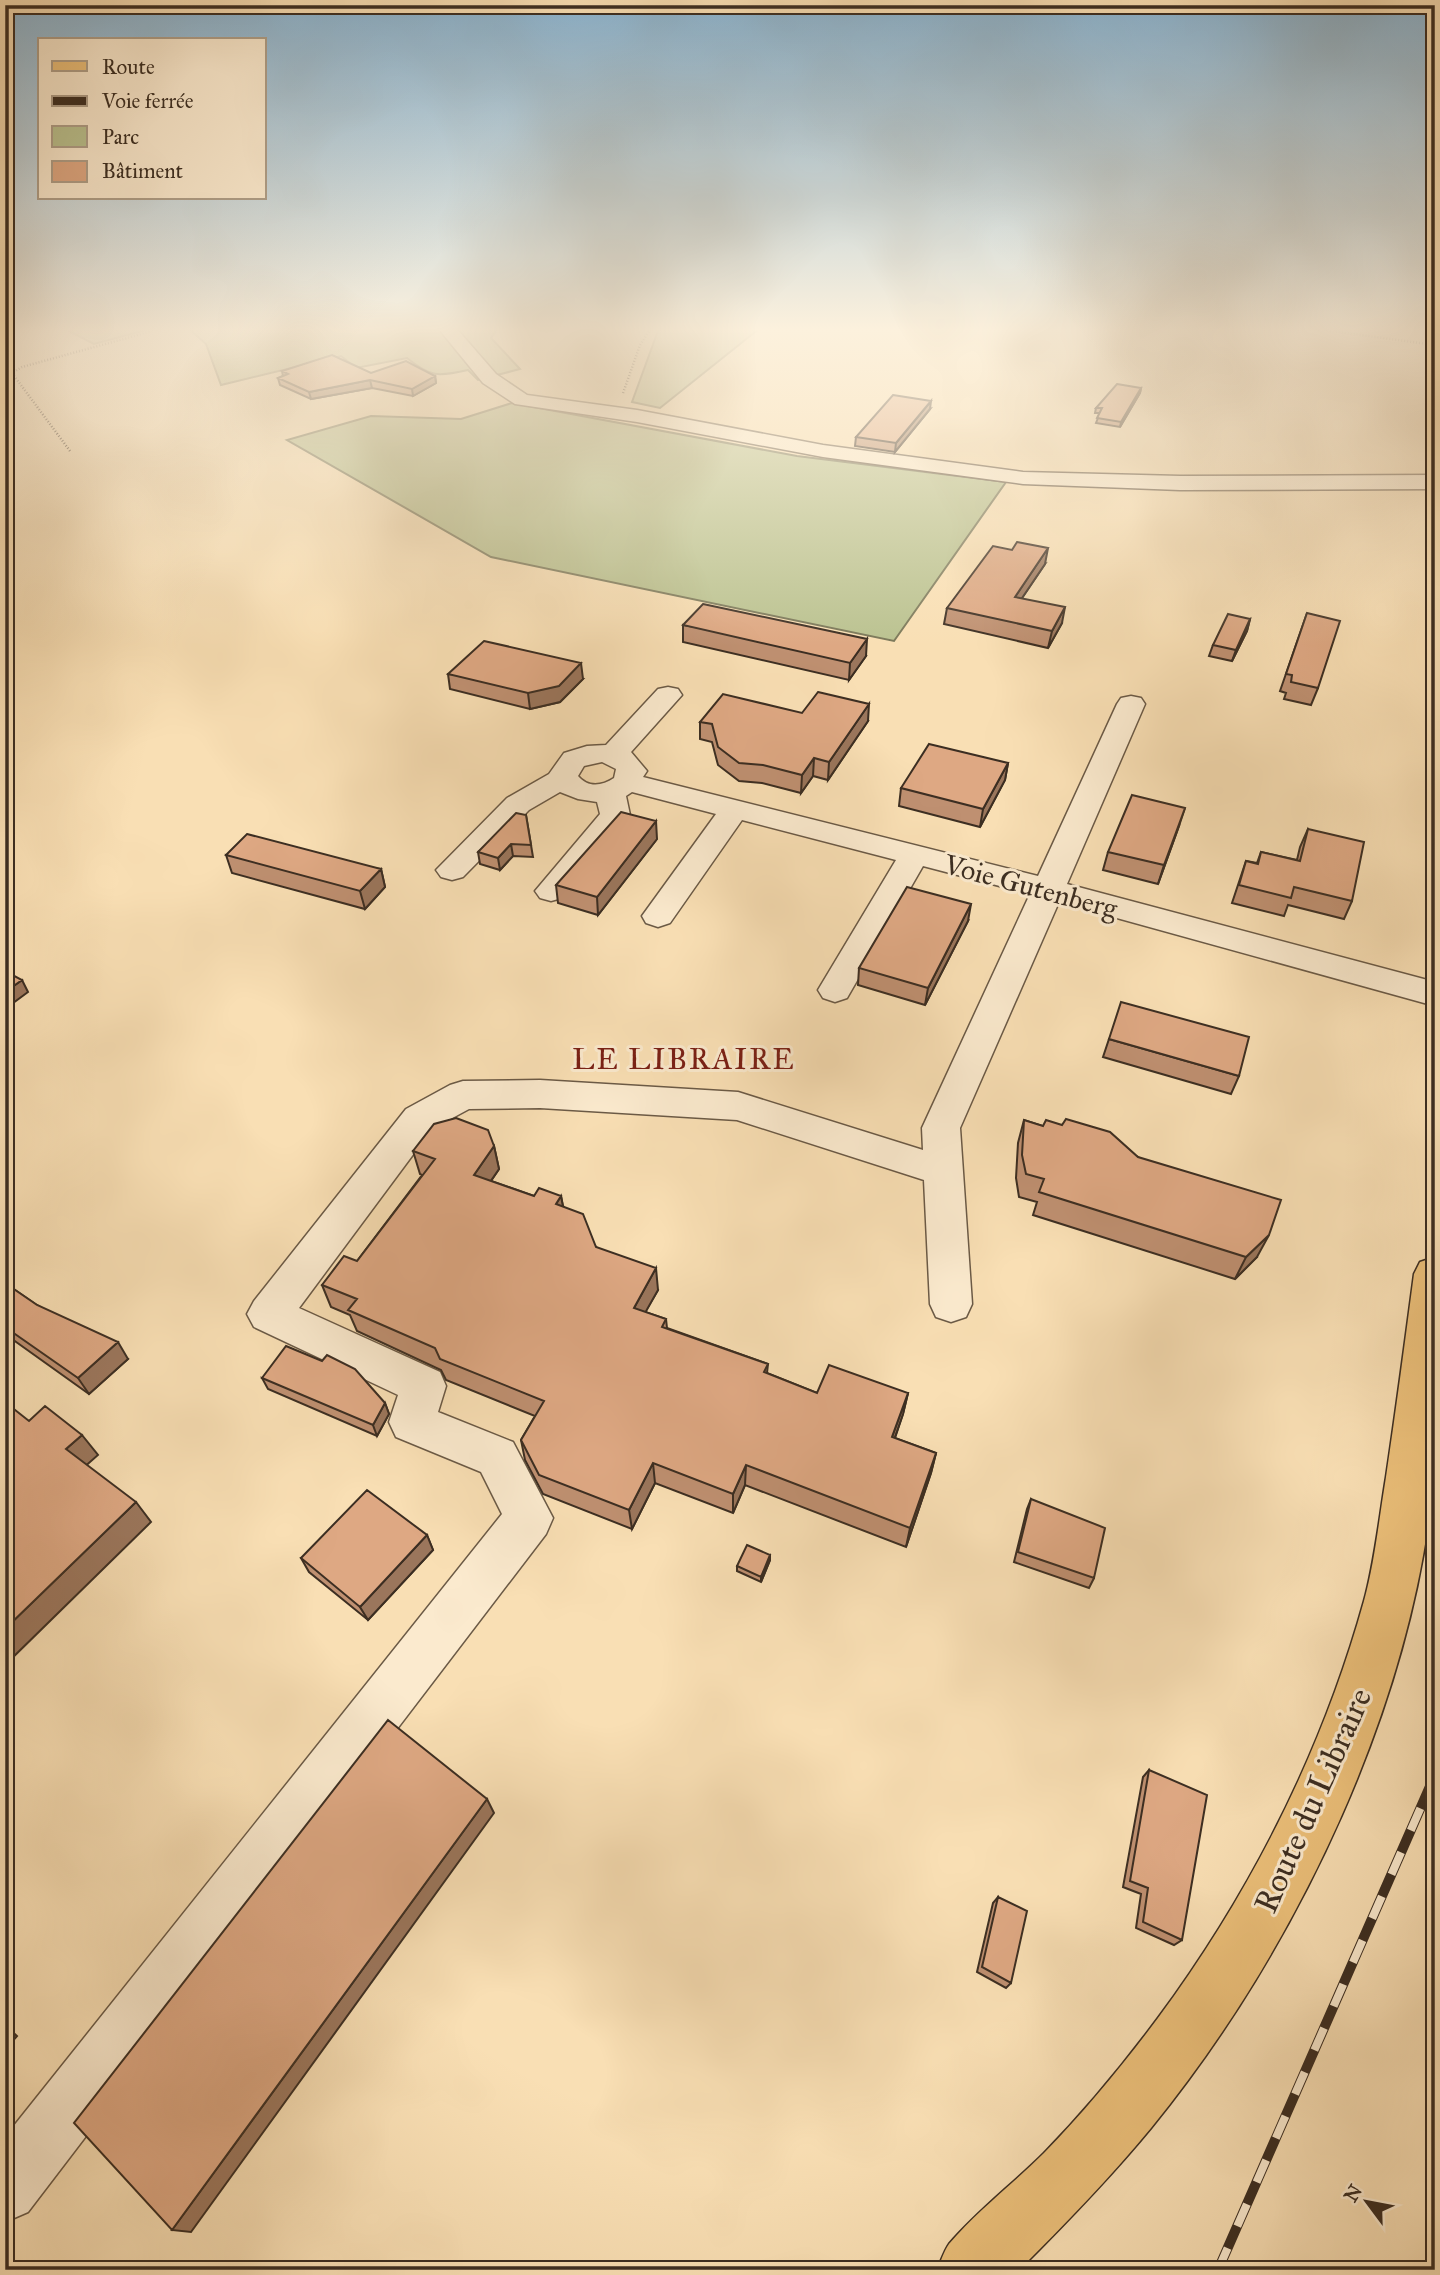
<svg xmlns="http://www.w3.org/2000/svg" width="1440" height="2275" viewBox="0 0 1440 2275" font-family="'IM FELL Great Primer',serif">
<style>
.green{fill:#bac290;stroke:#7b7859;stroke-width:2}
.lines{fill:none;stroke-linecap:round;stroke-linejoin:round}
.minor-casing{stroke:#6b5a46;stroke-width:3}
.major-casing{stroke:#3c2e22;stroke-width:3}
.path{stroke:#3c2e22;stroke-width:2.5;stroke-dasharray:1 2;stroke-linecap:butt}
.minor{fill:#fbeace;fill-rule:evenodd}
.major{fill:#ecc07a;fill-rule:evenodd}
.rail-casing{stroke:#3c2e22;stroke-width:10}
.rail{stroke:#fbeace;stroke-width:8;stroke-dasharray:24;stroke-linecap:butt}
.wall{fill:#bf9071;stroke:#3c2e22;stroke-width:2}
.shaded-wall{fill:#9b765c;stroke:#3c2e22;stroke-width:2}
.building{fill:#dea883;stroke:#3c2e22;stroke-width:2}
.labels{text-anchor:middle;stroke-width:6;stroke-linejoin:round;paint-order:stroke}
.street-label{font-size:28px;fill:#3c2e22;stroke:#fbeace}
.neighbourhood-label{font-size:30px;letter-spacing:2px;fill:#7a1f14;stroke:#fbeace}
.near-street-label{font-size:33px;fill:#3c2e22;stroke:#fbeace}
</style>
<rect width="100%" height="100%" fill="#f9dfb4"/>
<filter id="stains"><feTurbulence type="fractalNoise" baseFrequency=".00286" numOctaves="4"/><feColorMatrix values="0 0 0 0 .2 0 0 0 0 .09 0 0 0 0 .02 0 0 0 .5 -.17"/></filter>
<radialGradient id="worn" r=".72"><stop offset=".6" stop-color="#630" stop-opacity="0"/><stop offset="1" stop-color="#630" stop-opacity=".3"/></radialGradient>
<path class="green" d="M63 328H153L94 344Z
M188 328H498L491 338 520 369 478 380 468 370C438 377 430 377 407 358L356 368 341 356 221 385 206 344Z
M659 328H760L660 408 632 402Z
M512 403 797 456 1006 482 894 641 491 557 287 440 371 416 461 419Z"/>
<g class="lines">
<g class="minor-casing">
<path id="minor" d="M438 328H456L496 374 527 395 637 410 823 445 1023 472 1180 476 1435 475V489L1180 490 1023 484 823 457 637 422 515 404 483 383Z
M668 687 678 689 682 695 631 752 647 771 643 777 1038 876 1117 704 1121 698 1131 696 1141 698 1145 704 1067 884 1435 982V1006L1059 902 960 1128 972 1304 966 1317 951 1322 936 1317 930 1304 924 1180 737 1120 540 1108 469 1109 432 1129 299 1308 440 1372 446 1386 438 1412 513 1442 553 1518 546 1534 28 2212 5 2222V2137L502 1514 481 1472 396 1437 389 1422 398 1395 254 1327 247 1314 254 1301 406 1109 450 1085 463 1081 540 1080 738 1092 923 1150 922 1128 1030 894 923 866 847 998 835 1002 823 998 818 990 896 860 742 820 670 923 658 927 646 923 642 916 716 814 632 792 626 796 630 815 626 821 562 898 551 901 540 898 535 891 600 814 597 802 578 799 560 792 529 810 463 877 452 880 441 877 436 870 507 798 549 774 564 753 587 746 606 745 658 689ZM602 762 616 769 614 778C602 786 588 788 578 776L584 766Z"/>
</g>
<g class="major-casing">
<path id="major" d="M1435 1257C1435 1325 1439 1394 1435 1462 1418 1696 1298 1948 1151 2128 1110 2178 1065 2224 1019 2270H937C941 2261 944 2251 949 2244 977 2211 1013 2184 1044 2153 1085 2111 1123 2065 1158 2018 1251 1892 1322 1752 1364 1601 1375 1561 1379 1519 1386 1477 1396 1410 1405 1342 1414 1274L1420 1262Z"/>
</g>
<path class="path" d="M1309 328 1435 345
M623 393 640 345 651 328
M70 451 12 373 22 367 163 328"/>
<use href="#minor" class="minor"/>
<use href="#major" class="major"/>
<g class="rail-casing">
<path id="rail" d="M1218 2270 1435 1775"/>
</g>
<use href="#rail" class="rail"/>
</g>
<path class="wall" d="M282 371 371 373 435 376 436 383 413 396 372 388 311 399 280 385 278 378 283 376Z
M1141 388 1140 393 1120 427 1096 423 1100 413H1095L1096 408Z
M930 409 895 452 855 446 856 437Z
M1045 564 1022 598 1062 623 1048 648 944 624 947 608Z
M1307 613 1318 688 1311 705 1284 699 1286 693 1280 691Z
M1250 619 1247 631 1232 661 1209 656 1213 645Z
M683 625 866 656 849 680 683 642Z
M448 674 583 679 560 702 530 709 450 689Z
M802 713 868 721 828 780 813 776 801 793 762 783 739 781 718 765 712 742 700 739V722Z
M1008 763 1005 780 980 827 899 806 901 788Z
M526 815 533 857 513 856 500 870 480 864 478 852Z
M1179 826 1158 884 1103 870 1108 852Z
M1308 829 1352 901 1344 919 1288 905 1284 916 1232 903 1246 861 1257 863 1261 852 1297 860 1300 847Z
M657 839 598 915 558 903 556 885Z
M226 855 381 869 385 887 365 909 232 873Z
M968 921 925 1005 858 985 859 968Z
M1109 1039 1239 1076 1231 1094 1103 1057Z
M1024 1120 1138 1157 1257 1257 1235 1279 1033 1215 1037 1202 1019 1197 1016 1178 1018 1143Z
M494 1146 499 1169 491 1181 534 1196H561L563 1206 596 1247 658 1290 645 1312 666 1319 667 1328 768 1364 767 1373 817 1393H908L903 1414 895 1438 936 1453 931 1473 906 1547 745 1485 733 1513 655 1483 632 1529 543 1494 525 1460 521 1440 535 1416 446 1380 441 1370 357 1331 350 1315 331 1307 322 1285 357 1261 422 1175 420 1174 413 1151Z
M5 1283 37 1305 128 1359 89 1394 5 1334Z
M262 1378 385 1403 389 1414 377 1436 268 1389Z
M1031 1499 1094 1578 1089 1588 1014 1562 1027 1509Z
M427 1535 433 1550 368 1620 309 1572 301 1558Z
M770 1555V1560L761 1582 737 1571V1566Z
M1149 1770 1182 1940 1174 1945 1136 1928 1141 1894 1123 1887 1143 1777Z
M998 1897 1011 1983 1006 1988 977 1972 993 1903Z"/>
<path class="shaded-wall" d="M435 376 436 383 413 396 412 389Z
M370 380 372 388 311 399 309 392Z
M1141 388 1140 393 1120 427 1121 422Z
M931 401 930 409 895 452 896 443Z
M1048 548 1045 564 1012 613 1015 597Z
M1065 607 1062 623 1048 648 1052 631Z
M1250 619 1247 631 1232 661 1236 650Z
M867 639 866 656 849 680 850 663Z
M581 663 583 679 560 702 530 709 528 693Z
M869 704 868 721 828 780 829 762Z
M814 758 813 776 801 793 802 775Z
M1008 763 1005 780 980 827 983 809Z
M1185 808 1179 826 1158 884 1164 865Z
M656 821 657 839 598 915 597 897Z
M511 844 513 856 500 870 498 858Z
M381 869 385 887 365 909 360 891Z
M971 904 968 921 925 1005 928 988Z
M22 980 28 992 5 1009V992Z
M494 1146 499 1169 479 1198 474 1175Z
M561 1196 565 1218 556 1204Z
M1269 1235 1257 1257 1235 1279 1246 1257Z
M656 1268 658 1290 636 1329 634 1308Z
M118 1342 128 1359 89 1394 78 1378Z
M908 1393 903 1414 888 1457 892 1437Z
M385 1403 389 1414 377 1436 373 1425Z
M82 1435 98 1455 82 1469 66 1449Z
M936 1453 931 1473 906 1547 910 1528Z
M653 1463 655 1483 632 1529 629 1510Z
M746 1465 745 1485 733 1513V1494Z
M136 1502 151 1522 5 1665V1629Z
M427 1535 433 1550 368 1620 360 1607Z
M770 1555V1560L761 1582V1577Z
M487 1799 494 1813 191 2232 172 2230Z
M5 2025 17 2036 5 2050Z"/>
<path class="building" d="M332 355 371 373 406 361 435 376 412 389 370 380 309 392 278 378 288 374 282 371Z
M1117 384 1141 388 1121 422 1097 418 1102 408H1096Z
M893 395 931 401 896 443 856 437Z
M1017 542 1048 548 1015 597 1065 607 1052 631 947 608 993 546 1012 550Z
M703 604 867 639 850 663 683 625Z
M1307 613 1340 621 1318 688 1291 682 1292 675 1286 674Z
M1228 614 1250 619 1236 650 1213 645Z
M484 641 581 663 559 686 528 693 448 674Z
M818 692 869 704 829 762 814 758 802 775 763 765 739 763 718 747 712 724 700 722 723 694 802 713Z
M929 744 1008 763 983 809 901 788Z
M1132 795 1185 808 1164 865 1108 852Z
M621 812 656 821 597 897 556 885Z
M516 813 526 815 531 845 511 844 498 858 478 852Z
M1308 829 1364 842 1352 901 1294 887 1291 898 1239 885 1246 861 1258 864 1261 852 1300 861Z
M247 834 381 869 360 891 226 855Z
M907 887 971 904 928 988 859 968Z
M5 971 22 980 5 992Z
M1121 1002 1249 1037 1239 1076 1109 1039Z
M456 1118 488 1130 494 1146 474 1175 534 1196 539 1188 561 1196 556 1204 583 1214 596 1247 656 1268 634 1308 666 1319 662 1327 768 1364 764 1372 817 1393 829 1365 908 1393 892 1437 936 1453 910 1528 746 1465 733 1494 653 1463 629 1510 539 1475 521 1440 544 1401 440 1359 435 1348 348 1310 357 1299 322 1285 344 1256 357 1261 435 1159 413 1151 434 1124Z
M1066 1119 1110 1132 1138 1157 1281 1200 1269 1235 1246 1257 1039 1192 1044 1179 1026 1174 1022 1155 1024 1120 1043 1126 1046 1120 1062 1125Z
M5 1283 37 1305 118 1342 78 1378 5 1327Z
M286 1346 322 1361 327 1355 355 1369 385 1403 373 1425 262 1378Z
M5 1402 29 1421 45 1406 82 1435 66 1449 136 1502 5 1629Z
M367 1490 427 1535 360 1607 301 1558Z
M1031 1499 1105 1528 1094 1578 1018 1552Z
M747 1545 770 1555 761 1577 737 1566Z
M388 1720 487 1799 172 2230 74 2123Z
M1149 1770 1207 1795 1182 1940 1143 1922 1148 1888 1130 1881Z
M998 1897 1027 1911 1011 1983 982 1967Z"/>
<linearGradient id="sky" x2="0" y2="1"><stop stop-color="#8bb6d4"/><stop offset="0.51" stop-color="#fcf1dd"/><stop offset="1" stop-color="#fcf1dd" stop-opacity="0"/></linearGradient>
<rect width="1440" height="646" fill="url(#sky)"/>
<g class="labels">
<g class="street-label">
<text transform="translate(1031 886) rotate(15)" y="10">Voie Gutenberg</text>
</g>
<g class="neighbourhood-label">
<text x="684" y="1069">LE LIBRAIRE</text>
</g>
<g class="near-street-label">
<text transform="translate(1312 1800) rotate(-66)" y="12">Route du Libraire</text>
</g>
</g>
<rect width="1440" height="2275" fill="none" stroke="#f9dfb4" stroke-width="28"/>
<rect x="7" y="7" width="1426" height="2261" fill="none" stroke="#3c2e22" stroke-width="3.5"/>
<rect x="14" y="14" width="1412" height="2247" fill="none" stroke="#3c2e22" stroke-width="2"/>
<rect x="38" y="38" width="228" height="161" fill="#fbeace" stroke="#af9f89" stroke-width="2"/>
<rect x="52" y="61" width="35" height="10" fill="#ecc07a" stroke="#af9f89" stroke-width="2"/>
<text x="102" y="74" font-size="21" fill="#3c2e22">Route</text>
<rect x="52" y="96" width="35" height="10" fill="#3c2e22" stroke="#af9f89" stroke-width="2"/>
<text x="102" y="108" font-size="21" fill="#3c2e22">Voie ferrée</text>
<rect x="52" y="126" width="35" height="21" fill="#bac290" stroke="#af9f89" stroke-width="2"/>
<text x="102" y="144" font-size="21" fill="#3c2e22">Parc</text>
<rect x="52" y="161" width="35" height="21" fill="#dea883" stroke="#af9f89" stroke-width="2"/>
<text x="102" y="178" font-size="21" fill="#3c2e22">Bâtiment</text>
<g transform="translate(1367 2202) rotate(302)" stroke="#fbeace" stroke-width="5" paint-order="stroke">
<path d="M0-5L12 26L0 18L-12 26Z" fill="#3c2e22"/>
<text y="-10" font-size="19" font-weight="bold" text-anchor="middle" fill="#3c2e22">N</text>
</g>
<rect width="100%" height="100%" filter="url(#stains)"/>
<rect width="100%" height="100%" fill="url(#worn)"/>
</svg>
